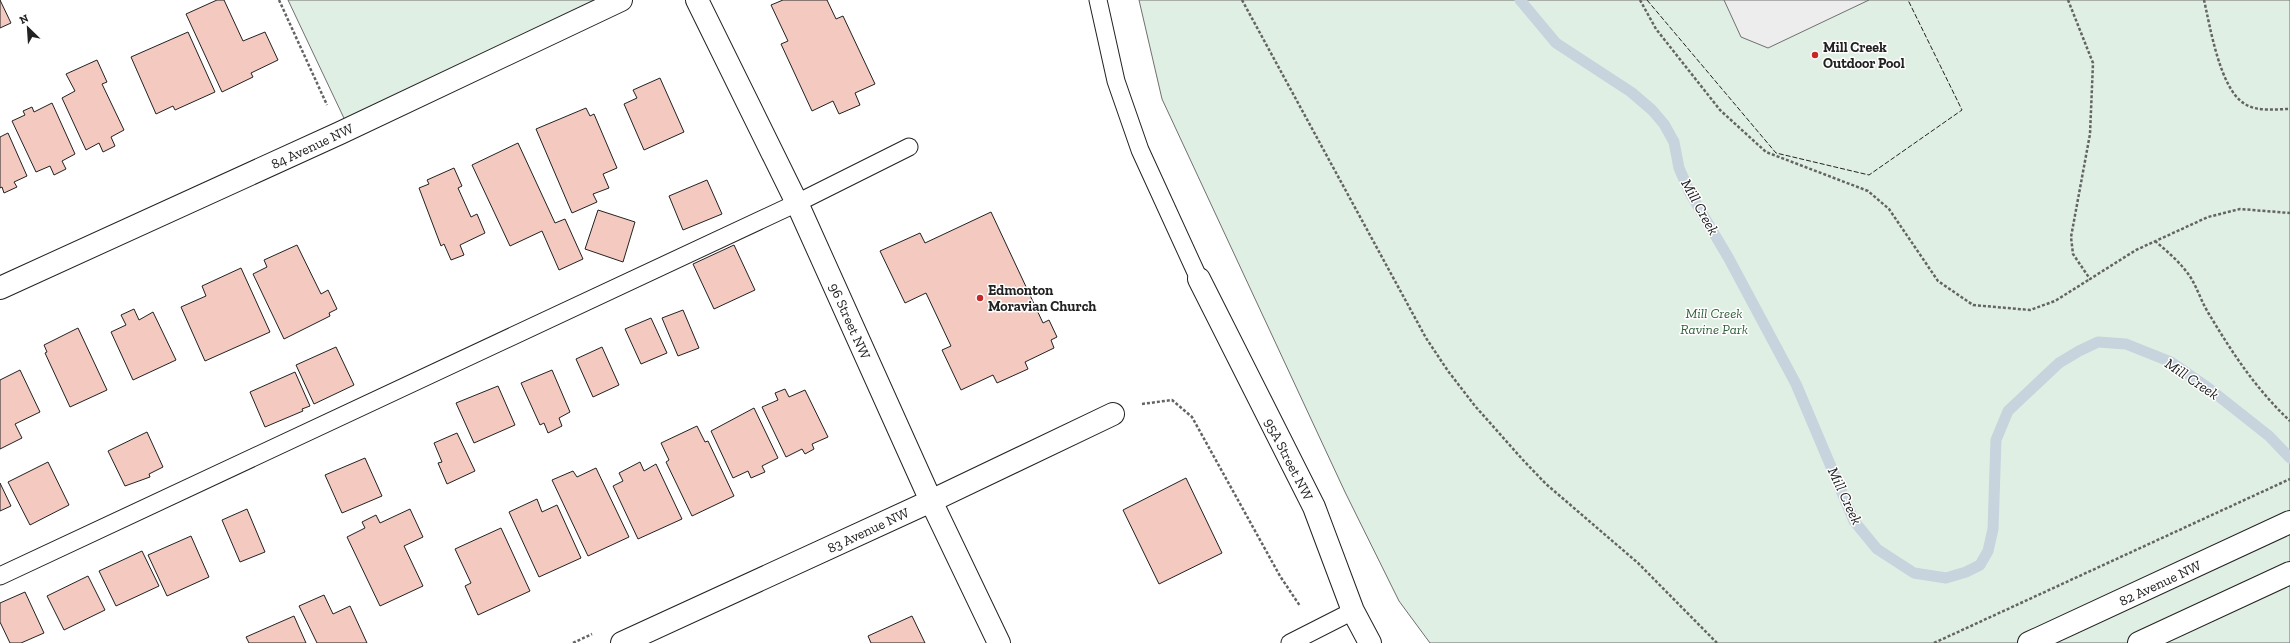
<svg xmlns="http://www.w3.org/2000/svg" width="2290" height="643" viewBox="0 0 2290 643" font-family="'Zilla Slab',serif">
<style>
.green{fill:#e0efe3;stroke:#6f6f6f}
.parking{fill:#ededed;stroke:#6f6f6f}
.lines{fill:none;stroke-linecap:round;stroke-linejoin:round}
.stream{stroke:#c7d3dd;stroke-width:11}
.building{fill:#f3c9c0;stroke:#222}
.lane-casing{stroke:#222;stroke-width:19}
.street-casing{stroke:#222;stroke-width:24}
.secondary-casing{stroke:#222;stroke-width:24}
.path{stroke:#646464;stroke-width:2.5;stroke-dasharray:3 2;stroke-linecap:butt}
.lane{stroke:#fff;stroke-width:17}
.street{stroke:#fff;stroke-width:22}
.secondary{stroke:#fff;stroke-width:22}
.fence{stroke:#222;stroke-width:1;stroke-dasharray:5 2;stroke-linecap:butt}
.poi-dot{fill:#c62828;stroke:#fff;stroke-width:1.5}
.labels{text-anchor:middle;stroke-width:3;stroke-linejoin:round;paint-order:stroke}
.poi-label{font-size:14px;font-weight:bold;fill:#222;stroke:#fff;text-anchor:start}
.street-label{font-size:14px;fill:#222;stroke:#fff}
.park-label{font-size:14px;font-style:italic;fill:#2f5e38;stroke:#fff}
.water-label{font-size:15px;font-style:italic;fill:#222;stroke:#fff}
</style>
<rect width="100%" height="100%" fill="#fff"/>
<path class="green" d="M288 0H622L351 133Z
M1139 0H2290V643H1430L1399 601 1345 492 1162 99Z"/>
<path class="parking" d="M1724 0H1869L1768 48 1741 37Z"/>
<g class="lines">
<path class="stream" d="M1520 0 1556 43 1631 92 1652 110 1664 124 1674 142 1679 168 1690 193 1728 257 1796 384 1854 521 1877 549 1914 573 1946 578 1966 572 1980 565 1988 551 1993 529 1996 440 2008 411 2059 363 2079 351 2098 342 2126 344 2171 362 2207 387 2269 436 2290 458"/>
</g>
<path class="building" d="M0 0 11 23 0 28Z
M217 0H224L243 41 265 32 278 60 251 73 253 77 222 92 186 14Z
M783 0H827L836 19 843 16 875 84 855 93 860 105 839 114 833 101 812 111 781 44 788 41 771 5Z
M188 32 215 92 175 110 173 106 156 114 131 57Z
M97 60 107 82 102 84 124 130 111 137 115 146 103 152 99 143 86 150 62 98 75 91 66 74Z
M660 78 684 132 644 150 624 104 637 98 633 90Z
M52 103 75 154 62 161 66 169 54 175 50 166 36 172 12 121 25 115 23 111 32 107 34 112Z
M586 108 590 116 594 114 617 168 603 174 609 188 593 194 597 202 572 213 536 129Z
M8 133 27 176 14 182 17 187 4 193 2 187 0 188V137Z
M518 143 555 223 565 219 583 259 559 270 542 231 510 246 472 165Z
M454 168 462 186 458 188 471 217 477 214 485 233 460 245 464 255 451 260 444 244 441 246 419 188 429 184 427 180Z
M707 180 722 214 683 230 669 196Z
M598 210 635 222 623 262 585 249Z
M991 212 1043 323 1049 320 1057 337 1051 340 1054 348 1025 362 1028 369 997 383 993 375 961 390 942 350 951 346 926 293 905 303 880 251 920 233 925 243Z
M297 245 321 294 328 290 337 309 329 313 330 316 284 339 253 274 267 267 264 260Z
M734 245 755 290 714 309 693 264Z
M241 268 270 332 205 361 181 307 206 296 202 286Z
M134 309 139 320 153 312 176 360 133 380 111 332 126 325 121 315Z
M683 310 699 348 678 356 662 318Z
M651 318 667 353 641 364 625 329Z
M78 328 107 390 70 407 45 353 47 352 44 345Z
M336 347 354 385 314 404 296 365Z
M602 347 619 385 593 397 576 359Z
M20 370 40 412 15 424 22 438 0 449V380Z
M552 370 570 412 559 418 562 426 548 433 544 423 540 425 521 383Z
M295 372 310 406 302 409 303 411 265 427 250 392Z
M498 386 515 425 474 443 456 403Z
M785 389 789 397 805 390 828 437 812 444 814 449 805 454 802 449 786 457 762 407 778 400 775 393Z
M754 408 778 458 762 466 765 472 751 478 748 471 733 478 711 431Z
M697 426 705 442 708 441 734 496 692 516 666 462 669 460 661 443Z
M147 432 163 467 149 474 150 477 125 486 108 451Z
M457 433 475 471 447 484 438 463 442 462 434 443Z
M365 458 382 496 342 513 325 475Z
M48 462 69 505 30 525 8 482Z
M640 462 644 471 656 464 682 519 638 539 613 486 623 481 619 473Z
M596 468 629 537 588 556 552 480 573 471 577 477Z
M1186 478 1222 553 1159 584 1123 510Z
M0 483 11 506 0 511Z
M537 499 542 512 557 505 581 558 539 577 509 512Z
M247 509 265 552 240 562 222 520Z
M410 509 423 537 404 546 423 586 380 606 347 537 365 528 362 522 376 515 380 523Z
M501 528 530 591 478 615 465 586 471 583 455 549Z
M191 536 209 577 167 596 148 555Z
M142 551 159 586 116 606 99 571Z
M88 576 105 610 64 630 47 596Z
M25 592 44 633 21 643H10L0 622V603Z
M324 595 333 614 350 606 367 643H317L299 606Z
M294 616 306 643H249L246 637Z
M912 616 925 643H871L868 636Z"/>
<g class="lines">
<g class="lane-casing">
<path id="lane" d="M1098 0 1116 81 1140 150 1199 279
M0 576 797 203 909 147
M1290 643 1353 611"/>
</g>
<g class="street-casing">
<path id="street" d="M697 0 797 203 931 501 999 643
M1199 279 1314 507 1353 611 1370 643
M0 288 340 133 621 0
M622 643 931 501 1113 414"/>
</g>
<g class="secondary-casing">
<path id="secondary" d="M2029 643 2290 522
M2139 643 2290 573"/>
</g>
<path class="path" d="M279 0 327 105
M1242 0 1426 338 1448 371 1475 406 1523 460 1546 484 1638 563 1717 643
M1640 0 1656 29 1720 110 1766 152 1868 191 1889 209 1938 281 1973 305 2030 310 2055 301 2090 279
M2068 0 2093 63 2090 134 2071 237 2073 254 2090 279 2136 250 2208 217 2240 209 2290 213
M2204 0C2210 26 2220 90 2245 104 2257 112 2276 109 2290 109
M2155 241C2168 252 2182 264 2191 278 2198 290 2202 303 2209 314 2233 354 2256 389 2290 421
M1142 404 1172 400 1192 417 1280 576 1300 606
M573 643 592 634
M1934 643 2290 479"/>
<use href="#lane" class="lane"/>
<use href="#street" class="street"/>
<use href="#secondary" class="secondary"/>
<path class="fence" d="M1647 0 1776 153 1869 175 1962 110 1908 0"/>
</g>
<g class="poi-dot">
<circle cx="1815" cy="55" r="4"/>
<circle cx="980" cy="298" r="4"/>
</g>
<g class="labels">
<g class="poi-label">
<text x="1823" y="52">Mill Creek<tspan x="1823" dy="16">Outdoor Pool</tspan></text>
<text x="988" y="295">Edmonton<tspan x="988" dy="16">Moravian Church</tspan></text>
</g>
<g class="street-label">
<text transform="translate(312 146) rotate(-25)" y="5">84 Avenue NW</text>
<text transform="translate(850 321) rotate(66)" y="5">96 Street NW</text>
<text transform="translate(1289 459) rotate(63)" y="5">95A Street NW</text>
<text transform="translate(868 530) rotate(-25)" y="5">83 Avenue NW</text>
<text transform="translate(2160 583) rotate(-25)" y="5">82 Avenue NW</text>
</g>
<g class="park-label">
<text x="1714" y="318">Mill Creek<tspan x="1714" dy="16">Ravine Park</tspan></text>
</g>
<g class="water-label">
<text transform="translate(1700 207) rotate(61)" y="5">Mill Creek</text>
<text transform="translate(2192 379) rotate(34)" y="5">Mill Creek</text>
<text transform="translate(1845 496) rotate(65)" y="5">Mill Creek</text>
</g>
</g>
<g transform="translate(28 28) rotate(335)" stroke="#ffffff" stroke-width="3" paint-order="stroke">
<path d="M0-3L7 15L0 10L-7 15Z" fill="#222222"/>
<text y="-6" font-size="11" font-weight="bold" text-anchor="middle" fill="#222222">N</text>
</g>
</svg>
